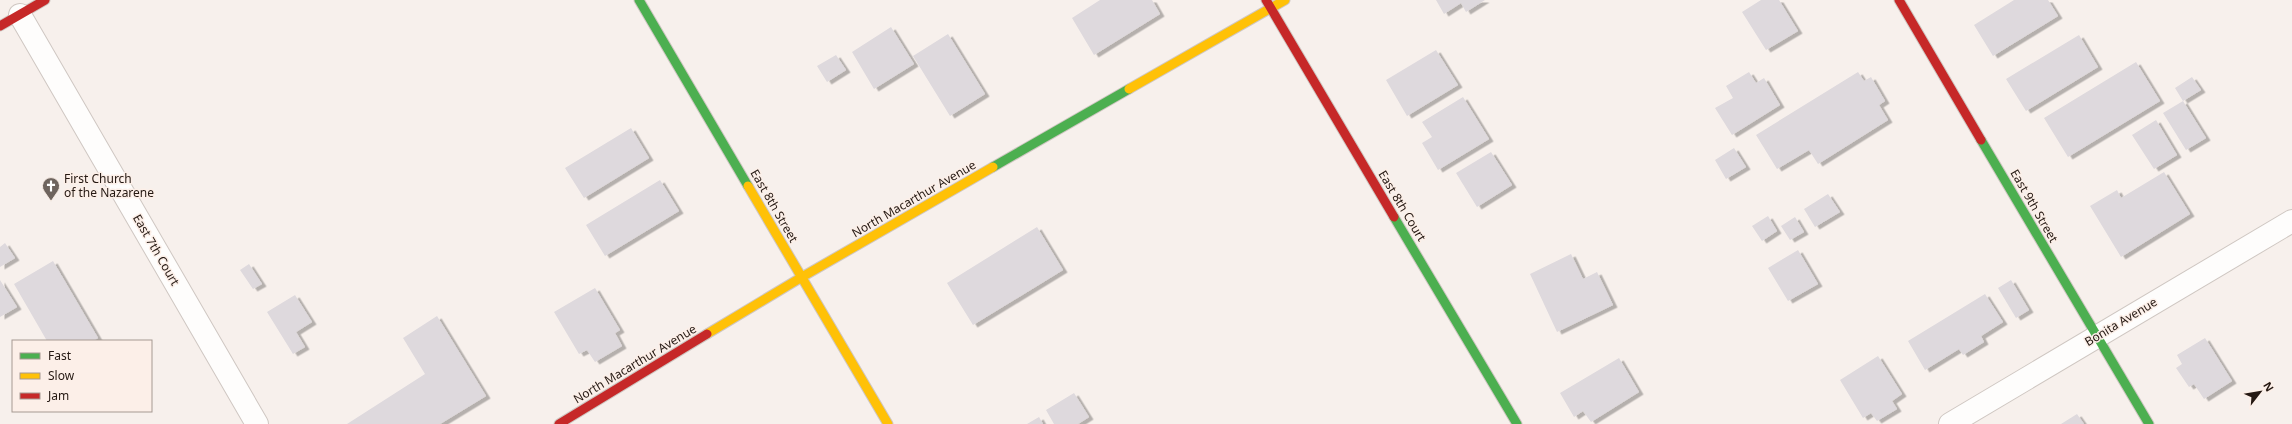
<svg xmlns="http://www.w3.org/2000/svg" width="2292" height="424" viewBox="0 0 2292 424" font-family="'Noto Sans',sans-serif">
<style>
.building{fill:#ded9dd;filter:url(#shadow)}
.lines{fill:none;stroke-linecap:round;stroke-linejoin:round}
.street-casing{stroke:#cfc7c2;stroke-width:24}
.fast-casing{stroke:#cfc7c2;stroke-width:11}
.slow-casing{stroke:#cfc7c2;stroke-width:11}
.jam-casing{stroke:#cfc7c2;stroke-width:11}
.street{stroke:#fefdfc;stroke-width:22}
.fast{stroke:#4caf50;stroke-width:9}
.slow{stroke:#ffc107;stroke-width:9}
.jam{stroke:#c62828;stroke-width:9}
.labels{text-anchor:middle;stroke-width:3;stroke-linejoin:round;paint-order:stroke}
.poi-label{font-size:12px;fill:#241812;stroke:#fcefe8;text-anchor:start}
.street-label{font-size:12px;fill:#241812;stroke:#fcefe8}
</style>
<defs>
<filter id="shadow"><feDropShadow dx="4.5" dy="2.5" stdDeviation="0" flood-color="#0004"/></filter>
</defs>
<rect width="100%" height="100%" fill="#f7f0ec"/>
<path class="building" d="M1100 0H1152L1160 14 1094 55 1072 18Z
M1436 0H1485L1466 12 1461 3 1444 14Z
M1761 0H1779L1798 31 1766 50 1742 12Z
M2014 0H2048L2058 16 1993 56 1974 25Z
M891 27 914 64 874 89 852 52Z
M948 34 985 94 950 116 913 56Z
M2079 35 2098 67 2026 111 2006 79Z
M1436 50 1458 85 1407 116 1386 80Z
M836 55 846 70 827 82 817 66Z
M2136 62 2160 101 2068 157 2044 118Z
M1749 72 1756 83 1764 78 1780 105 1732 135 1715 108 1733 98 1726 86Z
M1858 72 1864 81 1871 77 1885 101 1879 105 1888 120 1818 164 1809 150 1777 169 1756 135Z
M2192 77 2201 90 2183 101 2175 88Z
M1463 97 1489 139 1438 170 1422 143 1432 137 1422 122Z
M2183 101 2206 138 2186 150 2163 113Z
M2156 120 2177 155 2154 169 2132 135Z
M631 128 649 158 584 198 565 168Z
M1734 148 1746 167 1726 179 1715 160Z
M1491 152 1512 185 1477 207 1456 173Z
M2164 172 2190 214 2121 257 2090 206 2117 190 2121 198Z
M660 180 679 211 605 256 586 225Z
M1828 194 1840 212 1815 227 1804 209Z
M1768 216 1777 231 1762 241 1752 226Z
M1795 217 1804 232 1790 240 1781 226Z
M1037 227 1063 270 973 325 947 283Z
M5 243 15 258 0 267V247Z
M1798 250 1818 284 1788 301 1768 268Z
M1571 254 1583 279 1597 272 1613 305 1557 332 1530 274Z
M53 261 98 338 93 341H47L14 284Z
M249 264 262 284 253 289 240 270Z
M0 280 17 307 0 317Z
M2011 280 2029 310 2016 318 1998 288Z
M595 288 620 330 615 333 622 346 595 362 587 350 579 354 554 312Z
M1985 294 2003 322 1981 336 1984 342 1963 355 1959 349 1925 370 1908 341Z
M295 295 312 322 296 332 305 347 293 354 267 312Z
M437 316 486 396 440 424H347L425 374 403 338Z
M2205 338 2232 381 2204 399 2194 384 2189 387 2176 368 2182 364 2177 355Z
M1878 356 1902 394 1892 401 1897 409 1877 421 1871 413 1863 418 1840 380Z
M1619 358 1639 392 1591 422 1583 411 1574 417 1560 393Z
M1074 393 1089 417 1078 424H1054L1046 410Z
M2077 414 2084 424H2061Z
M1039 417 1043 424H1027Z"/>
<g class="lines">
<g class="street-casing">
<path id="street" d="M20 15 257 424
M1950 424 2292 221"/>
</g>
<g class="fast-casing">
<path id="fast" d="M639 0 748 186
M1981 140 2149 424
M993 167 1129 89
M1394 217 1517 424"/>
</g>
<g class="slow-casing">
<path id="slow" d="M1129 89 1285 0
M748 186 888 424
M707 334 802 277 993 167"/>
</g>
<g class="jam-casing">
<path id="jam" d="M1266 0 1394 217
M1899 0 1981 140
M0 26 45 0
M559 424 707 334"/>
</g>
<use href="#street" class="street"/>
<use href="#fast" class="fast"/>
<use href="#slow" class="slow"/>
<use href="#jam" class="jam"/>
</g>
<defs>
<g id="church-pin" transform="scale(0.9)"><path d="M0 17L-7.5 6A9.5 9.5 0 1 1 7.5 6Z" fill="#6e645e" stroke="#fcefe8"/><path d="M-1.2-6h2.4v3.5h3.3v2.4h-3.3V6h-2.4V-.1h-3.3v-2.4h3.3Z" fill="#fff"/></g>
</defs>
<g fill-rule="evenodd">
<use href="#church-pin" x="51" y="186"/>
</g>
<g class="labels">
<g class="poi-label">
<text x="64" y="183">First Church<tspan x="64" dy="14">of the Nazarene</tspan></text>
</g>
<g class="street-label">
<text transform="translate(914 199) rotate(-30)" y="4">North Macarthur Avenue</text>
<text transform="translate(774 206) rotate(60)" y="4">East 8th Street</text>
<text transform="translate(1402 206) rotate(59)" y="4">East 8th Court</text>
<text transform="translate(2034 206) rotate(60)" y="4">East 9th Street</text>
<text transform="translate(156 250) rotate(60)" y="4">East 7th Court</text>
<text transform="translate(2121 322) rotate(-31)" y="4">Bonita Avenue</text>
<text transform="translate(635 364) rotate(-31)" y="4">North Macarthur Avenue</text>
</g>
</g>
<rect x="12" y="340" width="140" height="72" fill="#fcefe8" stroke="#a69992"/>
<rect x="20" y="353" width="20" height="6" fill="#4caf50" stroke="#a69992"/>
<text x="48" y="360" font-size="12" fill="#241812">Fast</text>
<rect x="20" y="373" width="20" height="6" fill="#ffc107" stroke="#a69992"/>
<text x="48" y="380" font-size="12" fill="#241812">Slow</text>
<rect x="20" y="393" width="20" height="6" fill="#c62828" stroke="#a69992"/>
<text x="48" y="400" font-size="12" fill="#241812">Jam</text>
<g transform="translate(2260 392) rotate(59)" stroke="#fcefe8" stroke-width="3" paint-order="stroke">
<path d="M0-3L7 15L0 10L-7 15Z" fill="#241812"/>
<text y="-6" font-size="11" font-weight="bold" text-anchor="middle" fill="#241812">N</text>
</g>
</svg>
